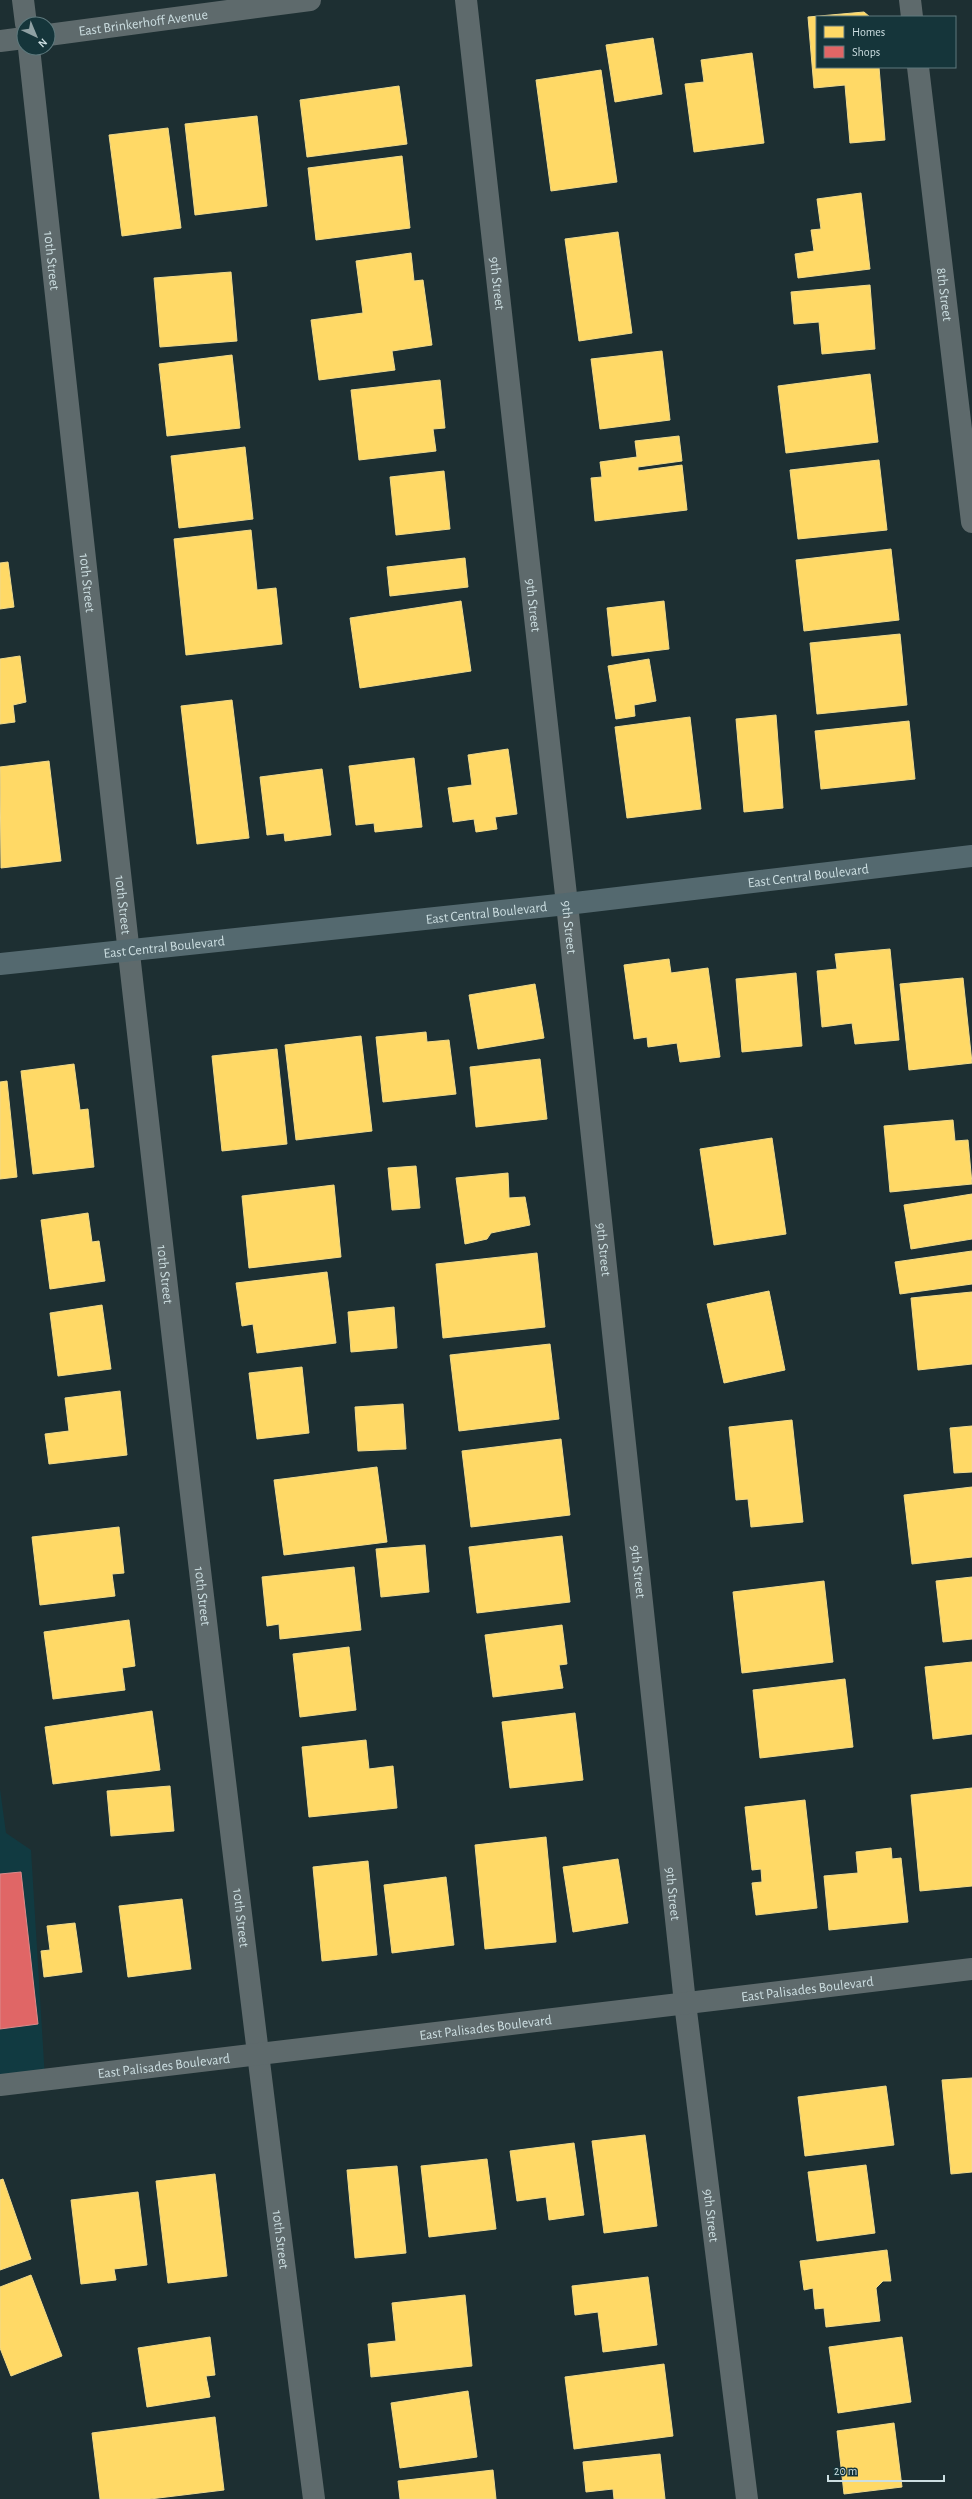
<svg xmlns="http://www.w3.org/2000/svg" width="972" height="2499" viewBox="0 0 972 2499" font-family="'Alegreya Sans',sans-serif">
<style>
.built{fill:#113a41}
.homes{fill:#ffd966;stroke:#f0da8b}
.shops{fill:#e06666;stroke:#da8a8b}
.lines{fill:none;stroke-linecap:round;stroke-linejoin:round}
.minor{stroke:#5e6a6c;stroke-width:22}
.major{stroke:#54696f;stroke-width:22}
.labels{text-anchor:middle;stroke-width:4;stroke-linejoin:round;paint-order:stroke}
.street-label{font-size:14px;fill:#ccdee1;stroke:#15353a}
</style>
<rect width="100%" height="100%" fill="#1d2f32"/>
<path class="built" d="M0 1789 6 1833 31 1850 45 2079 0 2078Z"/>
<path class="homes" d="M864 12 870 17H817V67H879L885 140 850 143 845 85 814 88 808 17Z
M653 38 662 94 615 102 606 45Z
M752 53 764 143 694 152 685 84 704 82 701 60Z
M601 70 617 182 551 191 536 80Z
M399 86 407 144 307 157 300 100Z
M257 116 267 206 195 215 185 124Z
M168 128 181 228 122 236 109 135Z
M402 156 410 228 316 240 308 168Z
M861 193 870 269 798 278 795 254 814 251 811 230 821 229 817 199Z
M618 232 632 333 579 341 565 239Z
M411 253 414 281 423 280 432 345 392 351 395 370 319 380 311 320 363 313 356 261Z
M231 272 237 341 160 347 154 278Z
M870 285 875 349 822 354 819 322 794 324 791 292Z
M662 351 670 420 600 429 591 359Z
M232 355 240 428 167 436 159 364Z
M870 374 878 442 786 453 778 386Z
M440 380 445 428 433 429 436 451 359 460 351 390Z
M679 436 682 461 638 467V471L682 465 687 510 595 521 591 478 602 477 600 462 637 457 635 441Z
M245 447 253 519 179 528 171 456Z
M879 460 887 530 798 539 790 470Z
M444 471 450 529 396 535 390 477Z
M251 530 257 590 276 588 282 644 186 655 174 539Z
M891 549 899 620 804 631 796 560Z
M465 558 468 587 390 596 387 567Z
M8 562 14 607 0 609V563Z
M461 601 471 671 360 688 350 618Z
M664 601 669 649 612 656 607 608Z
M900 634 907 705 817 714 810 643Z
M20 656 26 702 13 705 15 722 0 724V659Z
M649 659 656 701 634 705 635 716 616 719 608 666Z
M232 700 249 838 197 844 181 706Z
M776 715 783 808 744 812 736 719Z
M690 717 701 809 627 818 615 727Z
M909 721 915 779 821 789 815 731Z
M508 749 517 814 495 817 497 829 476 832 474 819 453 822 448 788 472 785 468 755Z
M414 758 422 827 375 832 374 823 356 825 349 766Z
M49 761 61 861 1 868 0 767Z
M322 769 331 835 285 841 284 833 267 835 260 777Z
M890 949 899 1040 855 1044 852 1023 822 1027 817 971 837 969 835 954Z
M669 959 671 973 708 968 720 1057 680 1062 677 1043 648 1047 647 1037 634 1039 624 965Z
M796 973 802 1046 742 1052 736 979Z
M963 978 972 1063 909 1070 900 984Z
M535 984 544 1038 478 1049 469 995Z
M426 1032 427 1042 449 1040 456 1094 383 1102 376 1037Z
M361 1036 372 1131 296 1140 285 1045Z
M277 1049 287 1144 222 1151 212 1056Z
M540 1059 547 1119 476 1127 470 1067Z
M74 1064 80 1110 88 1109 94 1167 33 1174 21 1071Z
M7 1081 17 1177 0 1179V1082Z
M953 1120 955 1141 968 1140 972 1184 890 1192 884 1126Z
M772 1138 786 1234 714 1245 700 1149Z
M416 1166 420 1208 392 1210 388 1168Z
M508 1173 509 1198 525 1197 530 1225 491 1233 487 1239 465 1244 456 1178Z
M334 1185 341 1257 249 1268 242 1196Z
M972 1194V1239L911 1249 904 1205Z
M88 1213 92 1242 99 1241 105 1281 50 1289 41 1220Z
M972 1251V1284L900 1294 895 1262Z
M537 1253 545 1327 443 1338 436 1264Z
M327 1272 336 1343 257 1353 253 1324 242 1326 236 1283Z
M769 1291 785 1370 724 1383 707 1304Z
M972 1292V1364L918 1370 911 1298Z
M102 1305 111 1369 58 1376 50 1313Z
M394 1307 397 1348 351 1352 348 1312Z
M550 1344 559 1419 459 1431 450 1355Z
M302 1367 309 1433 257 1439 249 1373Z
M120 1391 127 1455 49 1464 45 1434 69 1431 65 1398Z
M403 1404 406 1449 358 1451 355 1407Z
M792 1420 803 1522 751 1527 748 1499 736 1500 729 1427Z
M972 1426V1472L954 1473 950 1428Z
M561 1439 570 1515 471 1527 462 1451Z
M377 1467 387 1542 284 1555 274 1480Z
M972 1487V1557L912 1564 904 1495Z
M119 1527 124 1573 112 1574 115 1596 40 1605 32 1537Z
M562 1536 570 1602 477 1613 469 1547Z
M425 1545 429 1592 381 1597 376 1549Z
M354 1567 361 1630 280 1639 279 1624 267 1626 262 1577Z
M972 1577V1639L943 1642 936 1581Z
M824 1581 833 1662 742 1673 733 1592Z
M129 1620 135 1666 122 1668 125 1690 53 1699 44 1632Z
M562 1625 567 1664 559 1665 563 1688 493 1697 485 1635Z
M349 1647 356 1710 300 1717 293 1654Z
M972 1662V1734L933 1739 925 1667Z
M845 1679 853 1747 760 1758 753 1690Z
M152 1711 160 1770 53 1784 45 1727Z
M575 1713 583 1780 510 1788 502 1722Z
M366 1740 369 1769 393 1766 397 1808 309 1817 302 1747Z
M170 1786 174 1831 111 1836 107 1791Z
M972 1788V1886L920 1891 911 1795Z
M805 1800 817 1908 756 1915 752 1883 762 1882 761 1869 752 1870 745 1807Z
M546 1837 556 1942 485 1949 475 1845Z
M891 1848 892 1859 901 1858 908 1922 829 1930 824 1876 858 1873 856 1852Z
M618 1859 628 1923 573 1932 563 1867Z
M368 1861 377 1955 322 1961 313 1867Z
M446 1877 454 1945 392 1953 384 1885Z
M182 1899 191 1969 128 1977 119 1906Z
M75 1923 82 1972 44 1977 41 1951 50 1950 47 1926Z
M972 2078V2172L951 2174 942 2080Z
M886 2086 894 2145 805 2156 798 2097Z
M645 2135 657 2226 604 2233 592 2141Z
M574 2143 584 2215 549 2220 546 2197 517 2201 510 2151Z
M487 2159 496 2229 429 2237 421 2166Z
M866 2165 875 2233 817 2241 808 2172Z
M397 2166 406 2253 355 2258 347 2170Z
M215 2174 227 2276 168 2283 156 2181Z
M3 2179 31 2259 0 2270V2180Z
M138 2192 147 2265 114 2269 116 2280 81 2284 71 2200Z
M887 2250 891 2281H883L876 2288 880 2321 826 2327 824 2308 815 2309 813 2288 804 2290 800 2261Z
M31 2275 62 2356 11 2376 0 2348V2287Z
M648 2277 657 2345 603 2352 598 2312 575 2315 572 2286Z
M465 2295 472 2366 371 2377 368 2344 396 2341 392 2303Z
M210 2337 215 2375 206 2376 210 2397 147 2407 138 2348Z
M902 2337 911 2402 838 2413 829 2347Z
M664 2364 673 2436 574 2449 565 2377Z
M468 2391 477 2457 400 2468 391 2403Z
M215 2417 224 2490 150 2499H100L92 2433Z
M894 2423 902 2487 844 2494 837 2431Z
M660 2454 665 2499H614L613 2489 586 2492 583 2462Z
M493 2470 496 2499H400L398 2481Z"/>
<path class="shops" d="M21 1872 38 2024 0 2029V1874Z"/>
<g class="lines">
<g class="minor">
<path d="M23 0 26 24"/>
<path id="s1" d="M466 0 567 904 685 2003 747 2499"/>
<path d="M910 0 912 17"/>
<path id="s2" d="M48 35 310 0"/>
<path d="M0 41 24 38"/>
<path id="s3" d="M29 48C118 866 209 1683 314 2499"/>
<path id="s4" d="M918 67 972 522"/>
<path id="s5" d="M0 2085 972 1969"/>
</g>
<path class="major" id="s6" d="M0 964 567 904 972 856"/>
</g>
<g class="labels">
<g class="street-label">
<text dy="5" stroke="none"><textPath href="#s2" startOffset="96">East Brinkerhoff Avenue</textPath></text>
<text dy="5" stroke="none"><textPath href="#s3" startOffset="214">10th Street</textPath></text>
<text dy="5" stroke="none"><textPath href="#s1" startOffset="285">9th Street</textPath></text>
<text dy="5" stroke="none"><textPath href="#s4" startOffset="229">8th Street</textPath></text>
<text dy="5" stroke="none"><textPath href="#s3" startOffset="538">10th Street</textPath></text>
<text dy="5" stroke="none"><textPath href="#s1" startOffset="609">9th Street</textPath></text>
<text dy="5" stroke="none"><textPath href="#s6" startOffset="813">East Central Boulevard</textPath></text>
<text dy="5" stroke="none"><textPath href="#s3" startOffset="862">10th Street</textPath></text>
<text dy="5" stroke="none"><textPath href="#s6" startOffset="489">East Central Boulevard</textPath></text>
<text dy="5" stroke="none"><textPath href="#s1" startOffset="933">9th Street</textPath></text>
<text dy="5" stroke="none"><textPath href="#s6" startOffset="165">East Central Boulevard</textPath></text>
<text dy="5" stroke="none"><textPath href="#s1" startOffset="1257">9th Street</textPath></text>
<text dy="5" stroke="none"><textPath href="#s3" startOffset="1234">10th Street</textPath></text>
<text dy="5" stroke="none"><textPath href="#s1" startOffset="1581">9th Street</textPath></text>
<text dy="5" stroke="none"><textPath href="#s3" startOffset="1558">10th Street</textPath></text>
<text dy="5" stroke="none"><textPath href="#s1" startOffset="1905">9th Street</textPath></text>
<text dy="5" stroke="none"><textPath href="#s3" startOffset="1882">10th Street</textPath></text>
<text dy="5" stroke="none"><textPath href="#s5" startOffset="813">East Palisades Boulevard</textPath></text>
<text dy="5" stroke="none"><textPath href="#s5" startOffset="489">East Palisades Boulevard</textPath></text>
<text dy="5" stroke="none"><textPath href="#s5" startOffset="165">East Palisades Boulevard</textPath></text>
<text dy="5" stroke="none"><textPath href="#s1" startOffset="2229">9th Street</textPath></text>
<text dy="5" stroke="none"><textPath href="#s3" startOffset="2206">10th Street</textPath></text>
</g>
</g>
<rect x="816" y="16" width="140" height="52" fill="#15353a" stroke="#5e797d"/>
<rect x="824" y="26" width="20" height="12" fill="#ffd966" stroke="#5e797d"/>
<text x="852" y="36" font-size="12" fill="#ccdee1">Homes</text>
<rect x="824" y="46" width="20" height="12" fill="#e06666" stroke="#5e797d"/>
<text x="852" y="56" font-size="12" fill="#ccdee1">Shops</text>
<g transform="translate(36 36) rotate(136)"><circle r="19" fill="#15353a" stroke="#5e797d"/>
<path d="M0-3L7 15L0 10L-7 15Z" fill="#8fa1a4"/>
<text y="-6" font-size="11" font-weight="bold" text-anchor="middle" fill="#ccdee1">N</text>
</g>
<path d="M828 2475v6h116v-6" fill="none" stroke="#ccdee1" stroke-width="2"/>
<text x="834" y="2475" font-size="12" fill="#ccdee1" stroke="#15353a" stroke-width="3" paint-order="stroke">20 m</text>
</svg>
